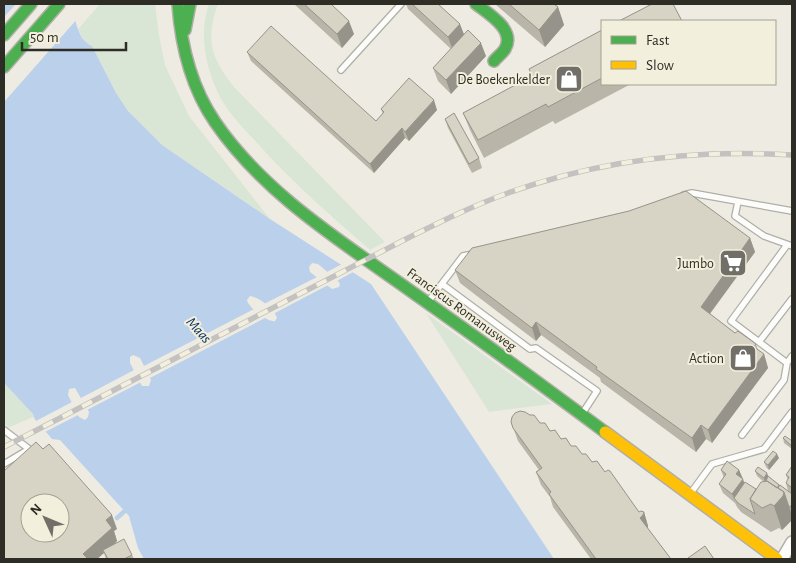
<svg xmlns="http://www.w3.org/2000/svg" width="796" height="563" viewBox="0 0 796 563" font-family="'Alegreya Sans',sans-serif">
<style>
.green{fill:#dae6d5}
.water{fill:#bbd0ea;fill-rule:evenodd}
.pier{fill:#eeece2}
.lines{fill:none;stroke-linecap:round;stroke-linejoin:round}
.stream{stroke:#bbd0ea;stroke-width:4.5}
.lane-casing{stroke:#b0afa7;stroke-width:8}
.street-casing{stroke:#b0afa7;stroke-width:14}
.fast-casing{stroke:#b0afa7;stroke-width:14}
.slow-casing{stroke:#b0afa7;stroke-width:14}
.lane{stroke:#fcfcfb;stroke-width:5.5}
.street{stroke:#fcfcfb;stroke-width:11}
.fast{stroke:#4caf50;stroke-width:11}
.slow{stroke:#ffc107;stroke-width:11}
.rail-casing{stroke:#c4c2c0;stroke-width:5.5}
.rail{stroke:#f3efdd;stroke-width:4;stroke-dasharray:11;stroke-linecap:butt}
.wall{fill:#b9b6a9}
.shaded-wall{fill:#96948a}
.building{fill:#d7d4c5;stroke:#96948a;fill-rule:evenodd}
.labels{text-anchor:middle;stroke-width:4;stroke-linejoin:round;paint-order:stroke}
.poi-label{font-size:14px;fill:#2d2c25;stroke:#f3efdd;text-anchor:end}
.street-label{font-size:14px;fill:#2d2c25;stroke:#f3efdd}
.water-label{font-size:15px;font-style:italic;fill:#0a3264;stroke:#f3efdd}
</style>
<rect width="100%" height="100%" fill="#eeece2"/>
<path class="green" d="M100 4H155L159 35 165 65 189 116 270 219 162 145 143 127 128 111 116 93 92 46 86 44 78 29Z
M209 4H218C205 40 211 58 234 87L385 242 370 250C331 216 292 182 257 143 244 129 231 116 221 99 206 70 198 35 209 4Z
M426 313 552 404 489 412Z
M4 383 33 414 36 421 33 417 8 428 4 423Z"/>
<path class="water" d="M4 4H70C76 18 77 40 92 46L116 93 128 111 162 145 270 219 371 284 554 559H144L138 548 129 516 60 440 52 439 33 417 35 419 33 414 4 383ZM312 263 318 264 338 281 340 284 339 287 332 289 310 272 309 267ZM250 296C259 297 275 310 277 318L275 321C268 323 248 307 247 300ZM133 355 140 358 151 380 149 386H142L130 363V357ZM75 388 89 412 88 417 85 420 79 417 68 395 69 389Z"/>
<path class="pier" d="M16 4H73L78 18 4 102V17Z
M344 263 355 271 335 282 325 273Z
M319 276 330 284 273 314 262 305Z
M256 308 267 317 148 379 142 367Z
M136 369 143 381 85 411 79 399Z
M74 401 80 414 43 433 34 422Z"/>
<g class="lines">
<path class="stream" d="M117 518 128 508"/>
<g class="lane-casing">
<path id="lane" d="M341 70 401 4
M684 195 692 193 792 211
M738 202 735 216 764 236 792 246
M787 245 731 321 787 363 792 356
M442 284 530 349 536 348 597 391 582 414
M428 302 463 256 473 254
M759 342 792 299
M4 430 29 449 4 464
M742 435 784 380 787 363
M690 494 712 464 764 449 792 412"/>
</g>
<g class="street-casing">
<path id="street" d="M782 559 792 542"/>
</g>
<g class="fast-casing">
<path id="fast" d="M178 4C181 46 191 87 215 122 265 195 344 243 415 294 479 339 542 385 605 432
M476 4C489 14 516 30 505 49 502 54 497 57 494 61
M185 30 190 4
M4 35 31 4
M4 67 59 4"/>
</g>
<g class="slow-casing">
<path id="slow" d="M605 432 777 559"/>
</g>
<use href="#lane" class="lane"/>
<use href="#street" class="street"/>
<use href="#fast" class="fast"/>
<use href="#slow" class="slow"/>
<g class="rail-casing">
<path id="rail" d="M4 447 404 240C438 223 472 206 508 193 599 160 696 149 792 155"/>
</g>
<use href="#rail" class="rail"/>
</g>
<path class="wall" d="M294 4H331L354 34 342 48Z
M406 4H438L464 34 486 56 451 94 438 81 433 68 451 49 408 9Z
M495 4H554L558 7 564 25 545 47Z
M602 30V84H631L555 124 553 121 484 158 470 130 463 113 531 77 529 69Z
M247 52 376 121 383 114 381 109 437 110 409 141 405 138 374 173 251 61Z
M445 119 479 158 482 168 472 173 448 128Z
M750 238 755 252 710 314 735 333 756 344 758 350 764 354 768 368 712 443 706 439 696 452 601 382 600 378 541 335 536 341 460 283 455 270Z
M511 422 540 423 605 472 639 512H644L648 526V529L671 559H591L553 507 550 497 541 485 536 472 539 470 518 441Z
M783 438 792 441V449L784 443Z
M779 458 769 470 766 467 764 462Z
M792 466V520L782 530 779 528 771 532 741 512 737 507 735 503 723 493 719 484 724 478 721 470H739L744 483 756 489 764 482 757 476 755 471 768 476 788 491 786 483 788 480 786 475Z
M117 529 114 531 117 541 114 545 132 555 134 559H106L104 553 97 559H4Z"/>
<path class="shaded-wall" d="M558 7 564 25 545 47 539 30Z
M349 21 354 34 342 48 337 34Z
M460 24 465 37 453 50 448 37Z
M481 43 486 56 451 94 446 80Z
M434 100 437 110 409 141 405 132Z
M402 128 405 138 374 173 370 164Z
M750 238 755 252 705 320 701 307Z
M536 322 541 335 536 341 532 328Z
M764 354 768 368 712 443 708 430Z
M701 425 706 439 696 452 692 438Z
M777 454 779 458 769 470 768 465Z
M739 470 743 479 736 474Z
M767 473 769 478 765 483 764 478Z
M743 479 746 488 734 498 732 494Z
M784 492 792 515V520L782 530 774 506Z
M644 512 648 526V529L640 518Z
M112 515 117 529 114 531 117 541 105 553 103 550 104 553 97 559H85L83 554 106 520Z"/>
<path class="building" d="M304 4H331L349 21 337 34Z
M412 4H438L460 24 448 37Z
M509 4H554L558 7 539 30Z
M652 4H673L682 21H619Z
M271 26 376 121 384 112 381 109 409 78 434 100 405 132 402 128 370 164 247 52Z
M468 30 481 43 446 80 433 68Z
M602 30V78L548 107 546 104 478 140 463 113 532 76 529 69Z
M454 113 479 158 469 164 445 119Z
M686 191 750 238 701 307 735 333 738 331 756 344 754 347 764 354 708 430 701 425 692 438 596 369 597 367 536 322 532 328 455 270 472 248 629 211Z
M520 411 525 412 530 415H534L540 423H545L550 431 555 430 561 439 566 438 571 446H576L582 454H586L592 462 597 461 605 472 608 470 610 471 639 512 641 511 644 512 643 515 640 518 671 559H596L549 494 551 492 536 472 542 468 513 428 511 422 512 417 515 413Z
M785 436 792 441V446L783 438Z
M36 442 43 449 49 444 112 515 106 520 112 528 83 554 88 559H4V471ZM30 503H60V533H30Z
M773 451 777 454 768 465 764 462Z
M727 461 739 470 736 474 743 479 732 494 719 484 726 474 721 470Z
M792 466V488L786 483 789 477 786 475Z
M758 467 767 473 764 478 755 471Z
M768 476 779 485 777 488 767 481H766Z
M767 481 784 492 783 496 774 506 771 504 762 508 750 499 761 482Z
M745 482 756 489 750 499 755 514 738 503 734 498Z
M780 485 792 494V504L791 506 789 507 784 492 778 488Z
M124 539 132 555 124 559H108L103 550Z
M705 546 714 559H689L688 558Z"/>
<defs>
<g id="shop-square" transform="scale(1.4375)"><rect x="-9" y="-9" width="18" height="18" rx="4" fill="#716f67" stroke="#f3efdd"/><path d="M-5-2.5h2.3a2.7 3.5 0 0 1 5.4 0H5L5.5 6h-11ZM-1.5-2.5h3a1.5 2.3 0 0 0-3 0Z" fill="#fff"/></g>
<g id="supermarket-square" transform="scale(1.4375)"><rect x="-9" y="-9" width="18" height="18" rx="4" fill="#716f67" stroke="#f3efdd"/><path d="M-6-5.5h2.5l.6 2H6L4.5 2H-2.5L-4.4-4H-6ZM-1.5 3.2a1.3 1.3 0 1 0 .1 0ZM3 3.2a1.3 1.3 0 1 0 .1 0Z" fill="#fff"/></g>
</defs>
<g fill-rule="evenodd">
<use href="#shop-square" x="569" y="79"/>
<use href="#supermarket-square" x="733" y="263"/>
<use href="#shop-square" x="743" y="358"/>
</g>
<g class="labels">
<g class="poi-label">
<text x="550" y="84">De Boekenkelder</text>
<text x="714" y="268">Jumbo</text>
<text x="724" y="363">Action</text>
</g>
<g class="street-label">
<text transform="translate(462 309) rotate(36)" y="5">Franciscus Romanusweg</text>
</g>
<g class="water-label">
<text transform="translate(199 330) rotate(48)" y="5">Maas</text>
</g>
</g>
<rect width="796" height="563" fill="none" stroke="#2d2c25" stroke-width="10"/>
<rect x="601" y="20" width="175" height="65" fill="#f3efdd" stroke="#a4a193"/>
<rect x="611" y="36" width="25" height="8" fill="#4caf50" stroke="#a4a193"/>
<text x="646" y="45" font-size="15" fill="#2d2c25">Fast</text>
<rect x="611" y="61" width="25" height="8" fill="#ffc107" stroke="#a4a193"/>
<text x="646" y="70" font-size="15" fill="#2d2c25">Slow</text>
<g transform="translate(45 518) rotate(314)"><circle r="24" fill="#f3efdd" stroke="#a4a193"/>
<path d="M0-4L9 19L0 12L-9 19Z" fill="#716f67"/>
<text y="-8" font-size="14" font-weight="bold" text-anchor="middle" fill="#2d2c25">N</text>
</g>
<path d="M22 42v8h104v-8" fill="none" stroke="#2d2c25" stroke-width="2.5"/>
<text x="30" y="42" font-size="15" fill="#2d2c25" stroke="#f3efdd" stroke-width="4" paint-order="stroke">50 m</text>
</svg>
